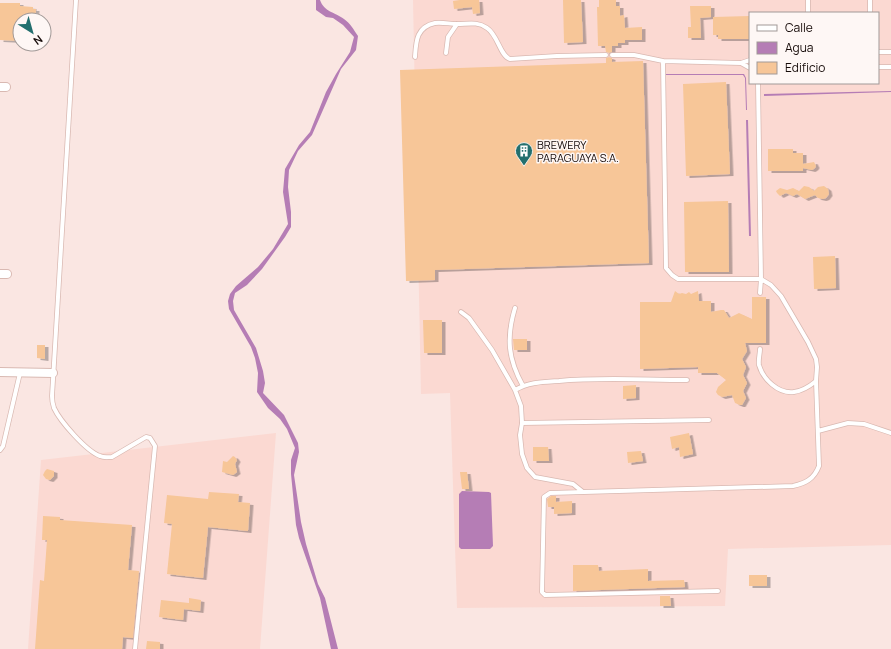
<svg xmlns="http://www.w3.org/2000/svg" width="891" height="649" viewBox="0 0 891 649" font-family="Manrope,sans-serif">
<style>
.built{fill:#fbd9d2;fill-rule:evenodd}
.water{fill:#b57db5}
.building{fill:#f7c698;filter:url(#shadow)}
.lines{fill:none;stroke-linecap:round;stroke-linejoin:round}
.service-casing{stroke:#d9b9b2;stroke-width:5.5}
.minor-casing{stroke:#d9b9b2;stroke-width:10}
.service{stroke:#fff;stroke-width:4}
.minor{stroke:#fff;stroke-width:8}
.labels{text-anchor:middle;stroke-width:3;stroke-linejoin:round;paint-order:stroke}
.poi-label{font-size:11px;fill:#160b09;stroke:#fef7f5;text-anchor:start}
</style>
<defs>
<filter id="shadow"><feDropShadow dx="3.5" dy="2" stdDeviation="0" flood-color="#0004"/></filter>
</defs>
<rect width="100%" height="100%" fill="#fae6e2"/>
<path class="built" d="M413 0H891V545L728 549 725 606 457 608 450 393 421 394ZM750 13H878V83H750Z
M276 433 260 649H28L41 460Z"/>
<path class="water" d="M316 0H320C324 12 335 12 344 19 350 23 354 30 358 36L356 50 341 69 312 135 298 151 289 170 288 187 291 212V227L285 237 262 269 247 285 235 293 233 301 234 310 256 348 263 371 265 383 263 393 284 415 298 443 299 452 294 475 301 522 306 544 318 584 325 598 338 649H331L320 598 299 538 296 525 291 474V460L295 448 287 429 280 419 268 408 257 392 258 373 255 358 251 347 229 309 228 301 230 294 236 286 258 267 273 249 288 224 283 192 285 169 299 145 310 132 326 92 336 74 350 52 354 37 343 25 333 18 326 17 316 10Z
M665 74H744L746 78 747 110H746L745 78 743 75H665Z
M891 91V92L764 96V94Z
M746 120H748L751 236H749Z
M462 491 489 492 491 493 493 546 490 549H461L459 547V494Z"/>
<path class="building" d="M460 0H479L480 13 473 14 472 7 454 9 453 1Z
M563 0H581L583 42 564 43Z
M599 0H616V6H620V16L624 15 625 28 642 27V40H625V43H618V46H612V52L609 53 606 52 605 46H598L597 7H599Z
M0 3H20V6L33 7V9H36L35 20H20V41L0 40Z
M690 6H711V17L700 18 701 38H688V27H691Z
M750 16V39H718V35H713V17Z
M609 57 612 58V62L643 61 649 263 435 270V280L406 281 400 70 606 63V58Z
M726 82 730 174 686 176 683 84Z
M768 149H793V153H803V164L814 162 816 166 815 168 812 170 803 168V171H768Z
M804 186 809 187 814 191 818 187 824 186 828 189 829 194 826 198 823 199 818 198 815 195 805 199 797 194 793 196 786 193 780 196 777 193 776 191 780 188 787 190 793 188 799 191Z
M728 201 729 272H685L684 202Z
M835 256 836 288 814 289 813 257Z
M675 291 679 294 682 293 686 294 689 292 691 294 698 291 699 301H711V312L721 310H724L729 318 739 313 752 319V297H766V343H745L747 351 742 359 746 367 743 375 747 383 743 391 746 398 742 405H740L735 403 732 395 722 397 718 395 716 392 718 387 726 380 717 373H698V367L640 369V302H671Z
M423 320H442V353H424Z
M513 339H527V350H514Z
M37 345H45V359L37 358Z
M636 385V398L623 399V386Z
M689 433 693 454 680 457 679 447 672 449 670 437Z
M533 447H548L549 461H533Z
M641 451 643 461 628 463 627 452Z
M233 456 235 457 237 460 235 464 237 472 233 475 222 472 223 461 227 462Z
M47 469 54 471V476L50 480 46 479 43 475 45 471Z
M460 472H467L469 489H462Z
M209 492 239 494 238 502 250 503 248 531 208 527 203 578 167 574 172 524 164 523 167 495 208 499Z
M551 496H556V502L572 501V513L554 514V507H548L547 499Z
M43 516 60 517V520L132 525 128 570 139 571 133 638 123 637 122 649H35L40 580 44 581 47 540H42Z
M573 565H598L599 571 648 569V581L684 580 685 587 573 591Z
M749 575H767V586H749Z
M660 596H670L671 606H660Z
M189 598 201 600 200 611 184 609 183 620 159 617 161 600 189 603Z
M147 641 160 642V649H146Z"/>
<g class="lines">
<g class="service-casing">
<path id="service" d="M76 0 52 396C52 400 53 405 54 408 60 421 86 451 100 456 104 458 108 457 112 457L146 437 150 438 155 446 135 649
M808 0V13
M870 0V13
M878 52H891
M446 53 448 37 457 24
M612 55H634L663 61
M415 57C416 42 416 27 435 23 442 22 450 24 457 24 468 24 477 21 487 28 498 35 500 56 510 59L557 56 606 55
M750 60 741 63 663 61 666 268 672 275 678 279H761L771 285 781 296 808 342 816 359 817 367 816 381C810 386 802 391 794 392 778 394 763 379 759 365 758 360 760 354 760 349
M741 63 750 68
M878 67H891
M758 83 761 279 760 293
M515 308C506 338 508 359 523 386
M461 312 469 318 492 350 515 390 521 406 522 423 520 435 522 454 527 468 535 477 573 484 583 492
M515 390C529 382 543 382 559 381 601 377 644 380 687 380
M522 423 709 420
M818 431 848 423 864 424 891 433
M0 450 3 446 20 373
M718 591 545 595 542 592 544 497 550 493 793 486C806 483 814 479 819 466L816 381"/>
</g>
<g class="minor-casing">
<path id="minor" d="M0 87H6
M0 274H7
M0 372 53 373"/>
</g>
<use href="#service" class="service"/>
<use href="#minor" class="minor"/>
</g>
<defs>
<g id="building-pin" transform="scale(0.9)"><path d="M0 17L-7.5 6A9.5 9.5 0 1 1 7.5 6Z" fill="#236f6e" stroke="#fef7f5"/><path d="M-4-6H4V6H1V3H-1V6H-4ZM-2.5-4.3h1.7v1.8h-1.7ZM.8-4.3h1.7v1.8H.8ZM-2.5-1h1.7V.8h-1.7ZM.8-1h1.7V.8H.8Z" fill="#fff"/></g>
</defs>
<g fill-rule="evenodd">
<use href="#building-pin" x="524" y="151"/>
</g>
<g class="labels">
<g class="poi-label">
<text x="537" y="149">BREWERY<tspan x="537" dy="13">PARAGUAYA S.A.</tspan></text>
</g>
</g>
<rect x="749" y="12" width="130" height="72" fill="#fef7f5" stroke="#a19997"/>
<rect x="757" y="25" width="20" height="6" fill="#ffffff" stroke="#a19997"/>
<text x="785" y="32" font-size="12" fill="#160b09">Calle</text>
<rect x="757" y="42" width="20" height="12" fill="#b57db5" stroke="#a19997"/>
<text x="785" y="52" font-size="12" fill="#160b09">Agua</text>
<rect x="757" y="62" width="20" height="12" fill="#f7c698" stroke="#a19997"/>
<text x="785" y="72" font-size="12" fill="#160b09">Edificio</text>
<g transform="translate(32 32) rotate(143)"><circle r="19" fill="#fef7f5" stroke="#a19997"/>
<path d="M0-3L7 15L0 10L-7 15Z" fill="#236f6e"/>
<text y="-6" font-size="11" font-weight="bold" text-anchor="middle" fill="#160b09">N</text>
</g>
</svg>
